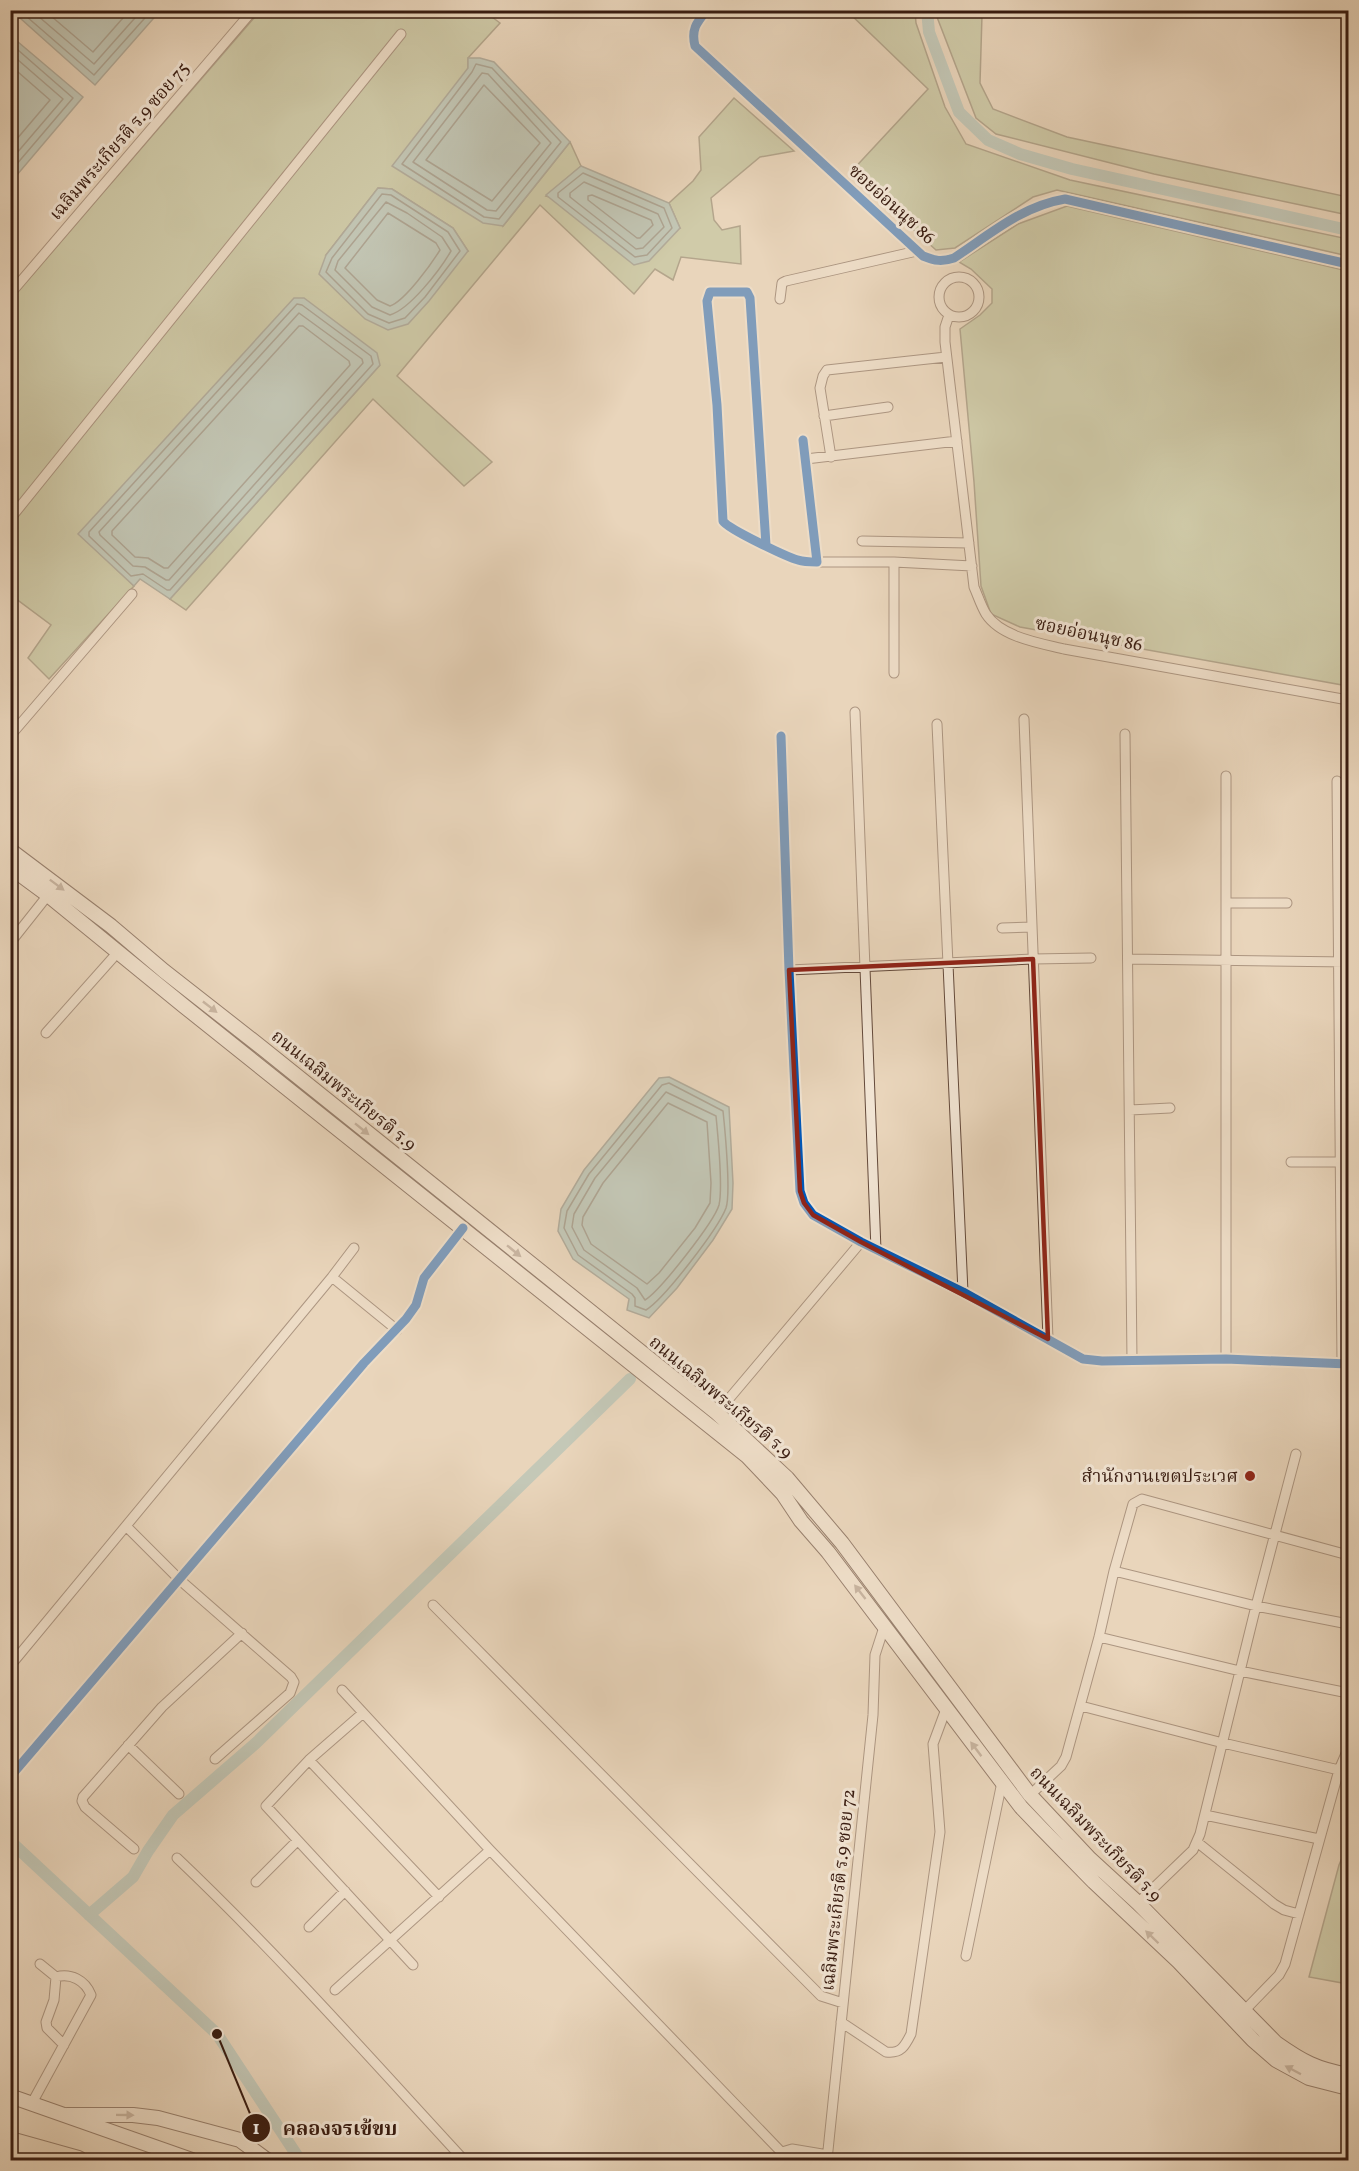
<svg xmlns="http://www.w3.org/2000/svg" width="1359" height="2171" viewBox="0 0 1359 2171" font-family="Vollkorn,'Noto Serif Thai',serif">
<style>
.green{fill:#b1be93;stroke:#746c52;stroke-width:1.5;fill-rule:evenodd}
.water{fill:#97b8b2;stroke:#717971;stroke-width:1.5}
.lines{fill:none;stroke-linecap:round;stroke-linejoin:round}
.shore{stroke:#686a61;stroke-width:1.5}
.canal{stroke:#97b8b2;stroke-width:12}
.minor-casing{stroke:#644a3b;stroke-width:11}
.secondary-casing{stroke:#381b10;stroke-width:16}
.motorway-casing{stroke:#381b10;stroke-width:20}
.minor{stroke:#f1e4d3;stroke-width:9}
.secondary{stroke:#f1e4d3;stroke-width:14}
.motorway{stroke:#e9d5bb;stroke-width:18}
.cycleway-casing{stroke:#f1e4d3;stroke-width:13}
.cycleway{stroke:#0057b8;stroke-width:9}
.oneway{fill:#9e8a7b}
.marked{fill:none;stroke:#8f2418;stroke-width:4.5;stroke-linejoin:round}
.poi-dot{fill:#8f2418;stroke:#f1e4d3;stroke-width:2}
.labels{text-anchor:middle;stroke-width:6;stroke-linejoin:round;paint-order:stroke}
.street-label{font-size:18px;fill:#381b10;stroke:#f1e4d3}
.poi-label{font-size:18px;fill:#381b10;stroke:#f1e4d3;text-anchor:end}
.leader{fill:none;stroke:#381b10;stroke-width:2}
.callout-dot{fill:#381b10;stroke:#f1e4d3;stroke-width:2}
.mark-label{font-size:18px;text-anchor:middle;font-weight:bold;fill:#fff}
.callout-label{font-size:20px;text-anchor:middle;font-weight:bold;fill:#381b10;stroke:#f1e4d3;stroke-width:6;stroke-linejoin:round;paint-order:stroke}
</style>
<rect width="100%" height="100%" fill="#e9d5bb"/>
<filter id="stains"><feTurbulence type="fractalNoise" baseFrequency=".00333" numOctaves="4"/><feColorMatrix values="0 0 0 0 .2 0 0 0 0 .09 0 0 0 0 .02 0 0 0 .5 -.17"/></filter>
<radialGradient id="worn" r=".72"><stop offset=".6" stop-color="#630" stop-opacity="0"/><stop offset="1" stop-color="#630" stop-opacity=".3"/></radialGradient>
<path class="green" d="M260 11H484L500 23 468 58V68L503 226 570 142 581 166 546 196 680 228 669 203 693 181 701 170 699 137 734 98 794 151 760 157 711 198 714 220 722 230 740 226 741 264 681 257 673 280 655 269 634 294 540 205 397 376 492 462 464 486 373 399 186 610 170 599 380 365 79 534 134 586 49 679 28 658 51 625 11 595V299ZM378 188 392 189 453 228 468 251 326 255Z
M847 11H915L916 23 945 107 966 144 1070 180 1348 239V256L1057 190 1033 197 955 248 936 250 850 173 928 89Z
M937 11H956L957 16 982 15 980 83 993 109 1067 137 1348 197V215L1154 174 996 134 976 118 937 17Z
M1067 206 1348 271V686L1020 627 991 614 981 586 974 482 960 329 980 315 992 303V289L971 269 959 262 1018 224Z
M1348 1844V1984L1309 1977 1339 1865Z"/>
<path class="water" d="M11 10H160V11L95 85Z
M11 36 83 97 11 182Z
M468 58H480L494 62 570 142 503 226 483 223 392 166 468 68Z
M581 166 669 203 680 228 649 261 634 265 546 195Z
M378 188 392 189 453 228 468 251 429 301 408 324 388 330 365 319 319 274 326 255Z
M294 298H304L377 353 380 365 170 599 140 579 134 586 78 534Z
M669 1077 729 1107 733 1183 732 1209 713 1240 677 1288 649 1318 627 1310 629 1299 573 1259 558 1231 561 1209 584 1170 659 1078Z"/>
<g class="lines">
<path class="shore" d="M19 10 94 75 152 10
M31 10 94 64 142 10
M44 10 93 52 130 10
M10 43 73 98 10 172
M10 53 63 99 10 161
M476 64 492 68 561 142 499 219 484 217 402 164 472 72Z
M10 65 50 100 10 147
M482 73 488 74 551 143 496 211 487 210 413 162Z
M484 85 540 143 492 201 426 160Z
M583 173 664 208 672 228 647 255 635 257 558 197V193Z
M584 182 658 214 664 227 643 248 636 249 570 197V193Z
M382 194 391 195 448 232 460 251 425 297 405 318 389 323 368 314 326 272 332 258Z
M592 195 651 220 653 225 640 238H637L588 200V196Z
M386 202 407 213 442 237 451 251C440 270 410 309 390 315L372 307 335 270 338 261Z
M388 213 436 243 440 250C432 263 405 301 390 306L377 300 345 268Z
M297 304 302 305 371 356 373 364 170 590H167L143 574 131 576 89 536V532Z
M299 313 362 359 363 363 169 580H166L145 567 133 566 100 535 99 532Z
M299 326H303L349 361 350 365 168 568H164L148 558 135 557 112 535V531Z
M669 1083 723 1111C725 1130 731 1193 726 1208 718 1229 664 1299 646 1310L635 1306V1298L632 1294 578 1255 564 1228 567 1211 589 1174 662 1085Z
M666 1092 716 1116C718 1136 723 1187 719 1205 714 1222 660 1291 645 1300L637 1288 584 1250 572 1227 574 1214 595 1178Z
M668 1103 707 1122 711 1183 710 1203 695 1228 659 1273 647 1284 591 1244 582 1225 583 1217 603 1183Z"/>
<path class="canal" d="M927 10 929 32 959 112 988 140 1020 154 1072 169 1348 230
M10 1841 217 2034 300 2160
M89 1915 133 1877 148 1851 173 1815 256 1743 630 1379"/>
<g class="minor-casing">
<path id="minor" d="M707 10C696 23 691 30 695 46L923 256C935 261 942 262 954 258 989 235 1022 206 1065 199L1348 264
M939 297a20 20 0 1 1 40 0a20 20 0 1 1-40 0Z
M10 294 253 10
M780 299 782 283 786 281 917 251
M949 315 945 327V342L974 587C978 596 981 606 986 614 1001 637 1039 643 1064 649L1348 700
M824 416 888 407
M831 457 820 388 823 376 827 370 946 357
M806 459 957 441
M10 519 401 34
M862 541 969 543
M766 545 750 298 747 292H710L707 301 717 405 723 521C728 529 787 557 798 560 804 562 811 562 817 562L803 440
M817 562H894L972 566
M894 673V562
M855 712 876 1250
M1024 719 1048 1339
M937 724 963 1292
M1125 734 1132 1360
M10 736 132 594
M781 736 789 970 800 1191 804 1203 813 1215 861 1242 963 1292 1083 1359 1102 1361 1226 1359 1348 1364
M1337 781 1342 1363
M1226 903H1287
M1002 928 1032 927
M10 943 48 895
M1129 959 1348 962
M789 970 1033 959 1091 958
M46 1033 118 952
M1130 1110 1170 1108
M1291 1162H1340
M332 1277 397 1330
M1226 1359V776
M717 1413 861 1242
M127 1527 180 1580 291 1677 294 1682 290 1693 215 1759
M1114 1571 1256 1606 1348 1624
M433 1605 821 1996 843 2003
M1099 1637 1240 1671 1348 1693
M10 1666 332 1277 354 1248
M342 1690 490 1850 789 2160
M1081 1706 1223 1743 1339 1770
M363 1713 309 1760 266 1806 413 1965
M128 1745 179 1794
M309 1760 439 1897
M10 1777 364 1363 406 1319 416 1305 424 1278 463 1228
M1030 1795 1061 1766 1066 1757 1099 1637 1114 1571 1133 1504 1142 1499 1348 1555
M1205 1815 1319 1839
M1197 1842 1274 1904 1284 1910 1299 1914
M134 1849 85 1807 82 1801 83 1797 162 1707 242 1633
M177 1858C278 1954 370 2058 464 2160
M256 1882 297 1841
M1138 1903 1193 1850 1200 1834 1256 1606 1296 1454
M309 1927 345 1891
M966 1956 1002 1782
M56 1977 54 2000 46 2022 47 2028 64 2045
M335 1990 490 1850
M1244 2011 1279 1975 1285 1964 1339 1770 1348 1749
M841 2022 886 2052C901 2054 905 2046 911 2034L940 1832 933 1744 946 1709
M32 2103 91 1995C85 1980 71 1973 56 1977L40 1964
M782 2152 792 2149 828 2155
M827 2160 873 1715 875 1655 885 1624"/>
</g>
<g class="secondary-casing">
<path id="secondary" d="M10 850 111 926 164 971 261 1047 717 1413 787 1478 842 1543 1030 1795 1090 1859 1138 1903 1276 2043C1303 2062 1316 2069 1348 2075
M10 867 48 895 184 1006 747 1456 783 1494 801 1521 828 1552 1002 1782 1021 1807 1042 1829 1094 1882 1179 1962 1253 2040 1276 2060 1309 2078 1348 2088
M10 2096 192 2160
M67 2115H133L158 2118 240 2140 267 2160"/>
</g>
<g class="motorway-casing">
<path id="motorway" d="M10 2141 78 2160"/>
</g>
<use href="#minor" class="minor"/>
<use href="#secondary" class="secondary"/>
<use href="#motorway" class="motorway"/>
<g class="cycleway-casing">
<path id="cycleway" d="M707 10C696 23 691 30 695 46L923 256C935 261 942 262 954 258 989 235 1022 206 1065 199L1348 264
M766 545 750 298 747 292H710L707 301 717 405 723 521C728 529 787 557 798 560 804 562 811 562 817 562L803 440
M781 736 789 970 800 1191 804 1203 813 1215 861 1242 963 1292 1083 1359 1102 1361 1226 1359 1348 1364
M10 1777 364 1363 406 1319 416 1305 424 1278 463 1228"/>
</g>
<use href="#cycleway" class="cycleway"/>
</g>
<defs><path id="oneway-solid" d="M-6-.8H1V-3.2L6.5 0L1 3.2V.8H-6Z" transform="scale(1.5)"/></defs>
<g class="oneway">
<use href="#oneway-solid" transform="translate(57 885) rotate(37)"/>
<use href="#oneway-solid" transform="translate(210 1007) rotate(38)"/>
<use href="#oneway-solid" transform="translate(362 1129) rotate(39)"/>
<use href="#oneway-solid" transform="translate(514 1251) rotate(39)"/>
<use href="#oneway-solid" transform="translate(860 1592) rotate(-128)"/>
<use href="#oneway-solid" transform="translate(976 1749) rotate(-127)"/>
<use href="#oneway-solid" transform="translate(1152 1937) rotate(-136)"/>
<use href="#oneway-solid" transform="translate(1293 2070) rotate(-152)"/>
<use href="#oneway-solid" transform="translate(125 2115) rotate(1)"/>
</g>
<path d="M0 0H1359V2171H0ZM1033 959 1048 1339 861 1242 813 1215 804 1203 800 1191 789 970Z" fill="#e9d5bb" fill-opacity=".55" fill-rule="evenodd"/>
<path class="marked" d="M1033 959 1048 1339 861 1242 813 1215 804 1203 800 1191 789 970Z"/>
<circle class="poi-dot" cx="1250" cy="1476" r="6"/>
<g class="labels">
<g class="street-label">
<text transform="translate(119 141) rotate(-49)" y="6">เฉลิมพระเกียรติ ร.9 ซอย 75</text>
<text transform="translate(892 204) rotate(42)" y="6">ซอยอ่อนนุช 86</text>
<text transform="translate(1089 634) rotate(12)" y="6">ซอยอ่อนนุช 86</text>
<text transform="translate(344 1090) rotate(39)" y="6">ถนนเฉลิมพระเกียรติ ร.9</text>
<text transform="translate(721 1397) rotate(40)" y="6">ถนนเฉลิมพระเกียรติ ร.9</text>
<text transform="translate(1096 1834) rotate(46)" y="6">ถนนเฉลิมพระเกียรติ ร.9</text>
<text transform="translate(838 1890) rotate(-84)" y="6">เฉลิมพระเกียรติ ร.9 ซอย 72</text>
</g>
<g class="poi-label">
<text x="1238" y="1482">สำนักงานเขตประเวศ</text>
</g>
</g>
<path class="leader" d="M217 2034L256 2128"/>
<g class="callout-dot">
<circle cx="217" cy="2034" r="6"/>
<circle cx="256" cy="2128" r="15"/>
</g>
<g class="mark-label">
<text x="256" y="2134">1</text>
</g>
<g class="callout-label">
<text x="340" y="2135">คลองจรเข้ขบ</text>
</g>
<rect width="1359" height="2171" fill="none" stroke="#e9d5bb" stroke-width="36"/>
<rect x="12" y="12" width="1335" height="2147" fill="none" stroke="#381b10" stroke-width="3"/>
<rect x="18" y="18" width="1323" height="2135" fill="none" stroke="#381b10" stroke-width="1.5"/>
<rect width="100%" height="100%" filter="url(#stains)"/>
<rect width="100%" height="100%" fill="url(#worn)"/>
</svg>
